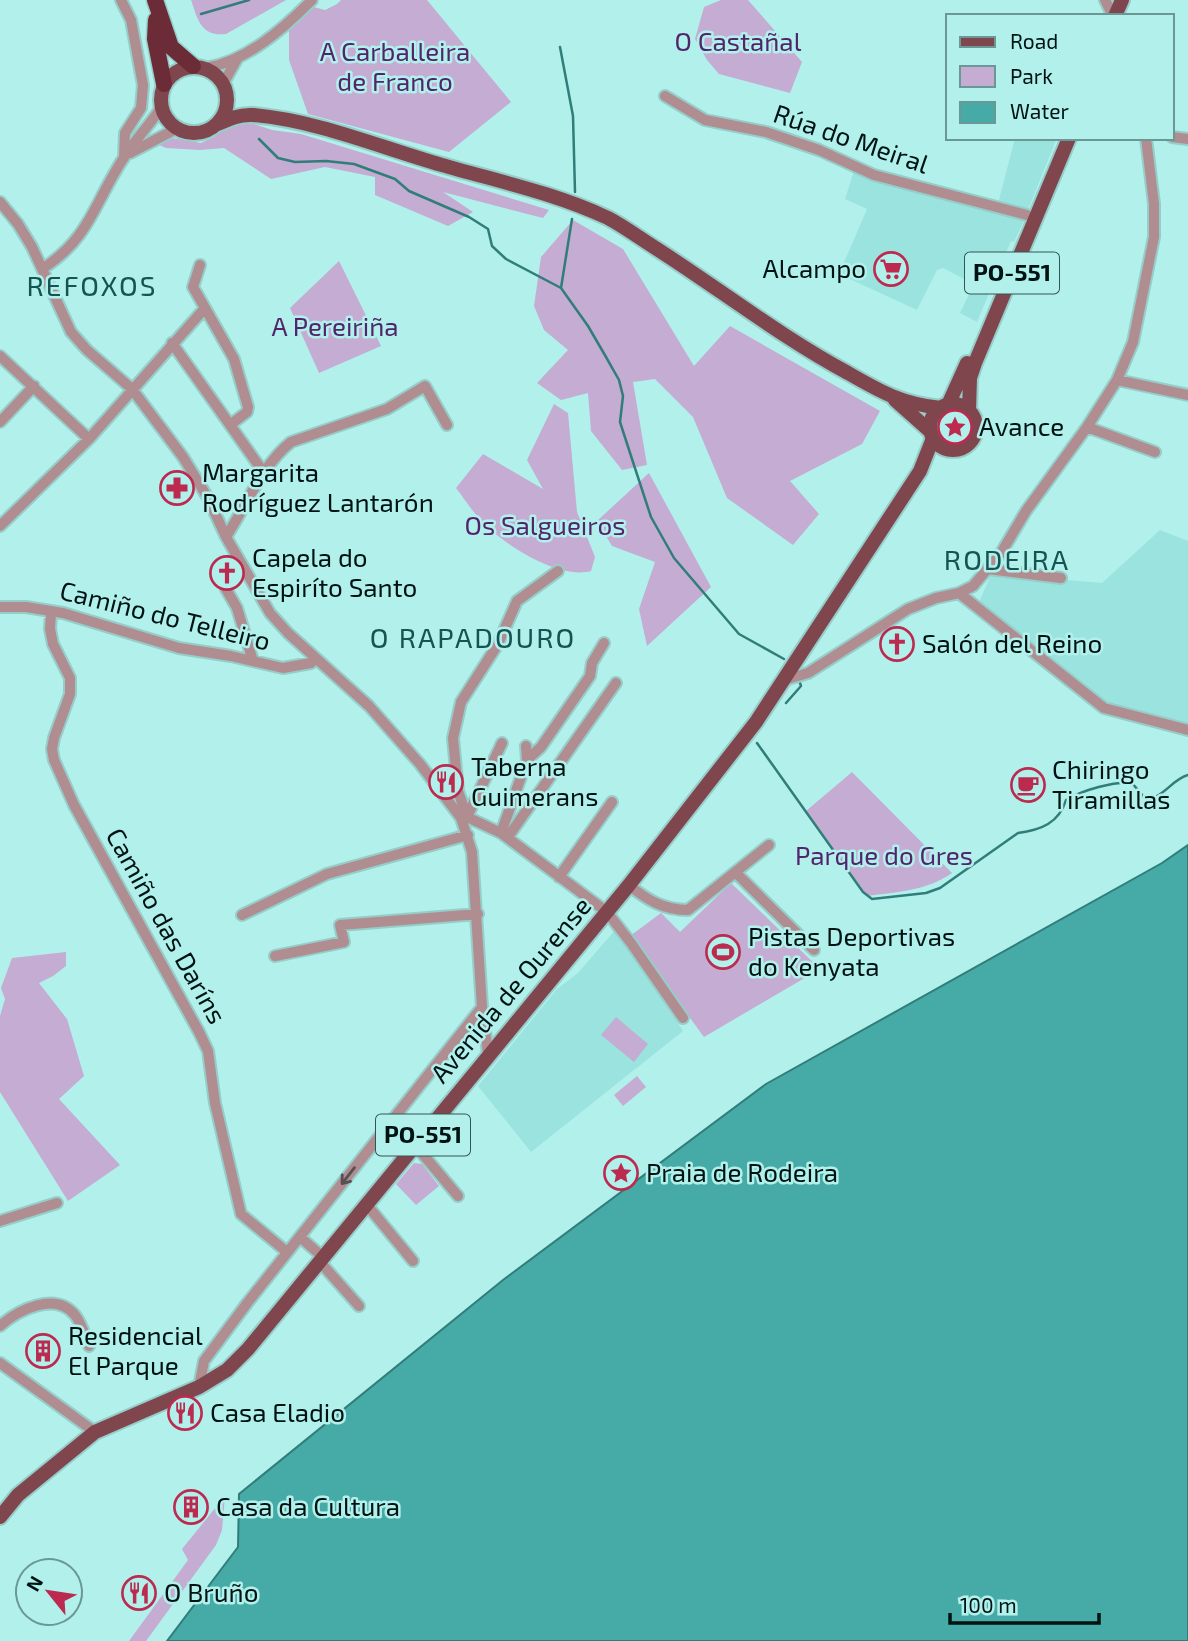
<svg xmlns="http://www.w3.org/2000/svg" width="1188" height="1641" viewBox="0 0 1188 1641" font-family="'Exo 2',sans-serif">
<style>
.built{fill:#9be3df}
.green{fill:#c4acd3}
.water{fill:#46aaa6;stroke:#317d7a;stroke-width:2}
.lines{fill:none;stroke-linecap:round;stroke-linejoin:round}
.stream{stroke:#317d7a;stroke-width:2.5}
.minor-casing{stroke:#96cdc9;stroke-width:14}
.major-casing{stroke:#96cdc9;stroke-width:18}
.highway-casing{stroke:#96cdc9;stroke-width:19}
.minor{stroke:#af8d90;stroke-width:10}
.major{stroke:#7f464e;stroke-width:14}
.highway{stroke:#6c2c37;stroke-width:16}
.oneway{stroke:#585052}
.labels{text-anchor:middle;stroke-width:5;stroke-linejoin:round;paint-order:stroke}
.shield{fill:#b2f0ec;stroke:#355554;stroke-width:2}
.shield-label{font-size:24px;font-weight:bold;fill:#001313}
.park-label{font-size:26px;fill:#52256b;stroke:#b2f0ec}
.street-label{font-size:26px;fill:#001313;stroke:#b2f0ec}
.poi-label{font-size:26px;fill:#001313;stroke:#b2f0ec;text-anchor:start}
.neighbourhood-label{font-size:28px;letter-spacing:2px;fill:#145452;stroke:#b2f0ec}
</style>
<rect width="100%" height="100%" fill="#b2f0ec"/>
<path class="built" d="M1015 138H1057L1028 210 998 204Z
M854 171 1025 218 1014 242 1011 241 977 322 960 313 974 284 943 268 937 270 917 310 839 274 867 209 845 199Z
M1160 530 1188 541V728L1170 723 1169 718H1153L1109 706 983 606 980 600 990 577 994 574 1102 583Z
M616 929 683 1031 531 1152 478 1086 557 989 578 973Z"/>
<path class="green" d="M191 0H286L226 34C201 37 198 20 191 0Z
M341 0H427L511 102 449 152 308 114 289 60V29L310 6 325 10 337 4Z
M721 0H748L802 62 790 93 719 74 707 60 695 39 704 7Z
M248 122 272 130 301 134 549 210 543 218 443 192 473 212 448 226 375 195V177L325 167 271 179 224 148 200 150 166 148 159 145 172 138 201 143 214 137 226 128Z
M573 220 623 249 694 366 730 326 880 411 862 444 790 481 819 514 793 545 727 498 693 417 655 379 633 382 647 465 622 470 591 431 588 393 561 400 537 383 568 350 544 330 534 306 541 257Z
M339 261 381 346 319 373 290 308Z
M554 404 568 413 577 512 595 557 591 571C558 580 502 544 480 519 471 510 464 498 456 488L483 454 543 489 527 460Z
M649 473 711 587 647 646 639 609 655 562 612 546 597 521Z
M852 772 952 873C926 891 897 892 867 896L806 811Z
M731 883 820 969 704 1037 630 936 661 913 680 932Z
M66 952V966L53 976 39 983 67 1019 84 1076 59 1099 120 1165 68 1201 0 1092V1016L5 999 1 988 12 958Z
M616 1017 648 1044 634 1062 601 1035Z
M637 1076 646 1087 623 1106 614 1095Z
M414 1163 422 1164 439 1186 416 1205 396 1184Z
M225 1496 222 1530 216 1545 146 1641H129L188 1560 182 1549Z"/>
<path class="water" d="M1188 845V1641H167L238 1547 239 1494 503 1280 766 1084 1162 863Z"/>
<g class="lines">
<path class="stream" d="M201 14 249 0
M560 47 573 116 575 192
M259 139 278 158 295 162 326 161 354 164 395 179 409 191 469 217 488 229 492 246 506 259 561 288 588 326 606 357 619 380 623 396 620 422 632 459 651 517 674 558 739 634 784 659
M561 288 572 219
M786 703 801 686 800 683
M757 743 863 892 872 899 926 893 940 888 1018 833C1041 830 1059 823 1066 800 1083 790 1114 781 1132 783L1143 796 1150 799C1164 796 1173 779 1188 775"/>
<g class="minor-casing">
<path id="minor" d="M121 0 131 20 143 85 141 108 125 133 124 157
M1105 0 1113 16
M206 68C247 61 283 29 312 0
M223 84 237 59
M665 96 705 120 766 132 819 150 874 175 1027 215
M1172 137 1188 139
M130 153 176 129
M0 202 18 224 32 247 71 332 87 350 132 389 183 457 208 498 226 537 270 613 288 633 369 706 420 764 461 818 472 852 482 1007 488 1054
M200 265 193 287 205 308
M42 269C91 238 95 200 125 156 136 139 150 124 161 108
M172 343 264 473
M0 356 89 439
M1117 380 1188 395
M0 422 34 386
M1087 427 1155 452
M0 526 89 439 205 308 234 359 248 407 247 412 230 425
M226 537C246 506 262 465 291 442L387 409 425 386 447 425
M242 565 226 589 237 608 253 661
M988 569 1061 578
M959 593 1104 708 1188 730
M0 607H26L63 613 179 648 231 656 283 668 311 663 316 658
M51 612 50 629 53 644 70 678V694L54 738 52 749 54 760 74 805 199 1032 208 1051 215 1103 241 1214 287 1252
M784 680 808 673 908 609 936 598 959 593 973 586 1001 553 1026 511 1087 427 1117 380 1133 342 1154 237V204L1146 138
M527 760 541 747 590 676 592 663 604 643
M467 817 458 791 453 738 461 702 498 644 517 601 558 571
M467 817 502 743
M461 818 467 817 501 833 607 912 631 943 683 1018
M501 833 527 760 526 746
M508 837 616 683
M735 872 814 950
M559 877 612 802
M629 885C647 900 664 910 688 910L769 845
M242 915 327 874 468 835
M275 956 344 942 340 925 478 914
M387 1127 411 1151
M415 1145 458 1196
M367 1205 413 1261
M0 1221 57 1203
M300 1237 324 1258
M320 1262 359 1306
M0 1326C18 1310 55 1291 75 1315 82 1324 85 1336 89 1346
M0 1363 95 1432
M199 1387 204 1361 248 1302 482 1007"/>
</g>
<g class="major-casing">
<path id="major" d="M1115 16 1122 0
M161 100a33 33 0 1 1 66 0a33 33 0 1 1-66 0Z
M218 124C229 119 240 114 253 115 319 121 379 147 442 165 497 181 555 193 608 218 625 227 641 239 657 249 721 290 781 337 848 373 881 392 902 404 941 408
M895 400 931 432
M930 427a23 23 0 1 1 46 0a23 23 0 1 1-46 0Z
M948 405 967 363
M969 411 970 378 975 363 1069 138
M0 1517 18 1495 95 1432 199 1387 227 1370 248 1349 629 885 756 722 920 471 933 438"/>
</g>
<g class="highway-casing">
<path id="highway" d="M155 0 171 47 193 66
M156 20 155 39 164 84"/>
</g>
<use href="#minor" class="minor"/>
<use href="#major" class="major"/>
<use href="#highway" class="highway"/>
</g>
<defs><path id="oneway-shaft" d="M-6 0H5M1.5-3L5.5 0L1.5 3" fill="none" stroke-width="1.6" stroke-linecap="round" stroke-linejoin="round" transform="scale(1.75)"/></defs>
<use class="oneway" href="#oneway-shaft" transform="translate(348 1176) rotate(128)"/>
<defs>
<g id="supermarket-ring" transform="scale(1.75)"><circle r="9.5" fill="#b2f0ec" stroke="#bc2b4f" stroke-width="1.5"/><path d="M-6-5.5h2.5l.6 2H6L4.5 2H-2.5L-4.4-4H-6ZM-1.5 3.2a1.3 1.3 0 1 0 .1 0ZM3 3.2a1.3 1.3 0 1 0 .1 0Z" fill="#bc2b4f"/></g>
<g id="sight-ring" transform="scale(1.75)"><circle r="9.5" fill="#b2f0ec" stroke="#bc2b4f" stroke-width="1.5"/><path d="M0-6L1.8-2.2L6-1.7L2.9 1.2L3.7 5.4L0 3.3L-3.7 5.4L-2.9 1.2L-6-1.7L-1.8-2.2Z" fill="#bc2b4f"/></g>
<g id="pharmacy-ring" transform="scale(1.75)"><circle r="9.5" fill="#b2f0ec" stroke="#bc2b4f" stroke-width="1.5"/><path d="M-2-6h4v4h4v4h-4v4h-4v-4h-4v-4h4Z" fill="#bc2b4f"/></g>
<g id="church-ring" transform="scale(1.75)"><circle r="9.5" fill="#b2f0ec" stroke="#bc2b4f" stroke-width="1.5"/><path d="M-1.2-6h2.4v3.5h3.3v2.4h-3.3V6h-2.4V-.1h-3.3v-2.4h3.3Z" fill="#bc2b4f"/></g>
<g id="restaurant-ring" transform="scale(1.75)"><circle r="9.5" fill="#b2f0ec" stroke="#bc2b4f" stroke-width="1.5"/><path d="M-5-6h1v4h1v-4h1v4h1v-4h1v5L-1.5 .5V6h-2V.5L-5-1ZM5-6V6H3V1.5H1.5Q1.5-4 5-6Z" fill="#bc2b4f"/></g>
<g id="cafe-ring" transform="scale(1.75)"><circle r="9.5" fill="#b2f0ec" stroke="#bc2b4f" stroke-width="1.5"/><path d="M-5.5-4.5H6V0H3Q3 3.5 0 3.5H-2.5Q-5.5 3.5-5.5 0ZM3-3.2v2h1.7v-2ZM-6 4.5H4V6H-6Z" fill="#bc2b4f"/></g>
<g id="stadium-ring" transform="scale(1.75)"><circle r="9.5" fill="#b2f0ec" stroke="#bc2b4f" stroke-width="1.5"/><path d="M0-5a6.5 5 0 1 0 0 10a6.5 5 0 1 0 0-10ZM-3.5-1.8h7v3.6h-7Z" fill="#bc2b4f"/></g>
<g id="building-ring" transform="scale(1.75)"><circle r="9.5" fill="#b2f0ec" stroke="#bc2b4f" stroke-width="1.5"/><path d="M-4-6H4V6H1V3H-1V6H-4ZM-2.5-4.3h1.7v1.8h-1.7ZM.8-4.3h1.7v1.8H.8ZM-2.5-1h1.7V.8h-1.7ZM.8-1h1.7V.8H.8Z" fill="#bc2b4f"/></g>
</defs>
<g fill-rule="evenodd">
<use href="#supermarket-ring" x="891" y="269"/>
<use href="#sight-ring" x="955" y="427"/>
<use href="#pharmacy-ring" x="177" y="488"/>
<use href="#church-ring" x="227" y="573"/>
<use href="#church-ring" x="897" y="644"/>
<use href="#restaurant-ring" x="446" y="782"/>
<use href="#cafe-ring" x="1028" y="785"/>
<use href="#stadium-ring" x="723" y="952"/>
<use href="#sight-ring" x="621" y="1173"/>
<use href="#building-ring" x="43" y="1351"/>
<use href="#restaurant-ring" x="185" y="1413"/>
<use href="#building-ring" x="191" y="1507"/>
<use href="#restaurant-ring" x="139" y="1593"/>
</g>
<g class="labels">
<g class="shield">
<rect x="965" y="252.5" width="94" height="41" rx="5"/>
<rect x="376" y="1114.5" width="94" height="41" rx="5"/>
</g>
<g class="shield-label">
<text x="1012" y="281">PO-551</text>
<text x="423" y="1143">PO-551</text>
</g>
<g class="park-label">
<text x="738" y="51">O Castañal</text>
<text x="395" y="61">A Carballeira<tspan x="395" dy="30">de Franco</tspan></text>
<text x="335" y="336">A Pereiriña</text>
<text x="545" y="535">Os Salgueiros</text>
<text x="884" y="865">Parque do Gres</text>
</g>
<g class="street-label">
<text transform="translate(851 139) rotate(19)" y="9">Rúa do Meiral</text>
<text transform="translate(165 616) rotate(14)" y="9">Camiño do Telleiro</text>
<text transform="translate(166 926) rotate(61)" y="9">Camiño das Daríns</text>
<text transform="translate(511 990) rotate(-50)" y="9">Avenida de Ourense</text>
</g>
<g class="poi-label">
<text x="866" y="278" text-anchor="end">Alcampo</text>
<text x="979" y="436">Avance</text>
<text x="202" y="482">Margarita<tspan x="202" dy="30">Rodríguez Lantarón</tspan></text>
<text x="252" y="567">Capela do<tspan x="252" dy="30">Espiríto Santo</tspan></text>
<text x="922" y="653">Salón del Reino</text>
<text x="471" y="776">Taberna<tspan x="471" dy="30">Guimerans</tspan></text>
<text x="1052" y="779">Chiringo<tspan x="1052" dy="30">Tiramillas</tspan></text>
<text x="748" y="946">Pistas Deportivas<tspan x="748" dy="30">do Kenyata</tspan></text>
<text x="646" y="1182">Praia de Rodeira</text>
<text x="68" y="1345">Residencial<tspan x="68" dy="30">El Parque</tspan></text>
<text x="210" y="1422">Casa Eladio</text>
<text x="216" y="1516">Casa da Cultura</text>
<text x="164" y="1602">O Bruño</text>
</g>
<g class="neighbourhood-label">
<text x="92" y="296">REFOXOS</text>
<text x="1007" y="570">RODEIRA</text>
<text x="473" y="648">O RAPADOURO</text>
</g>
</g>
<rect x="946" y="14" width="228" height="126" fill="#b2f0ec" stroke="#6b9895" stroke-width="2"/>
<rect x="960" y="37" width="35" height="10" fill="#7f464e" stroke="#6b9895" stroke-width="2"/>
<text x="1010" y="49" font-size="21" fill="#001313">Road</text>
<rect x="960" y="66" width="35" height="21" fill="#c4acd3" stroke="#6b9895" stroke-width="2"/>
<text x="1010" y="84" font-size="21" fill="#001313">Park</text>
<rect x="960" y="102" width="35" height="21" fill="#46aaa6" stroke="#6b9895" stroke-width="2"/>
<text x="1010" y="119" font-size="21" fill="#001313">Water</text>
<g transform="translate(49 1592) rotate(300)"><circle r="33" fill="#b2f0ec" stroke="#6b9895" stroke-width="2"/>
<path d="M0-5L12 26L0 18L-12 26Z" fill="#bc2b4f"/>
<text y="-10" font-size="19" font-weight="bold" text-anchor="middle" fill="#001313">N</text>
</g>
<path d="M950 1613v10h149v-10" fill="none" stroke="#001313" stroke-width="3.5"/>
<text x="960" y="1613" font-size="21" fill="#001313" stroke="#b2f0ec" stroke-width="5" paint-order="stroke">100 m</text>
</svg>
